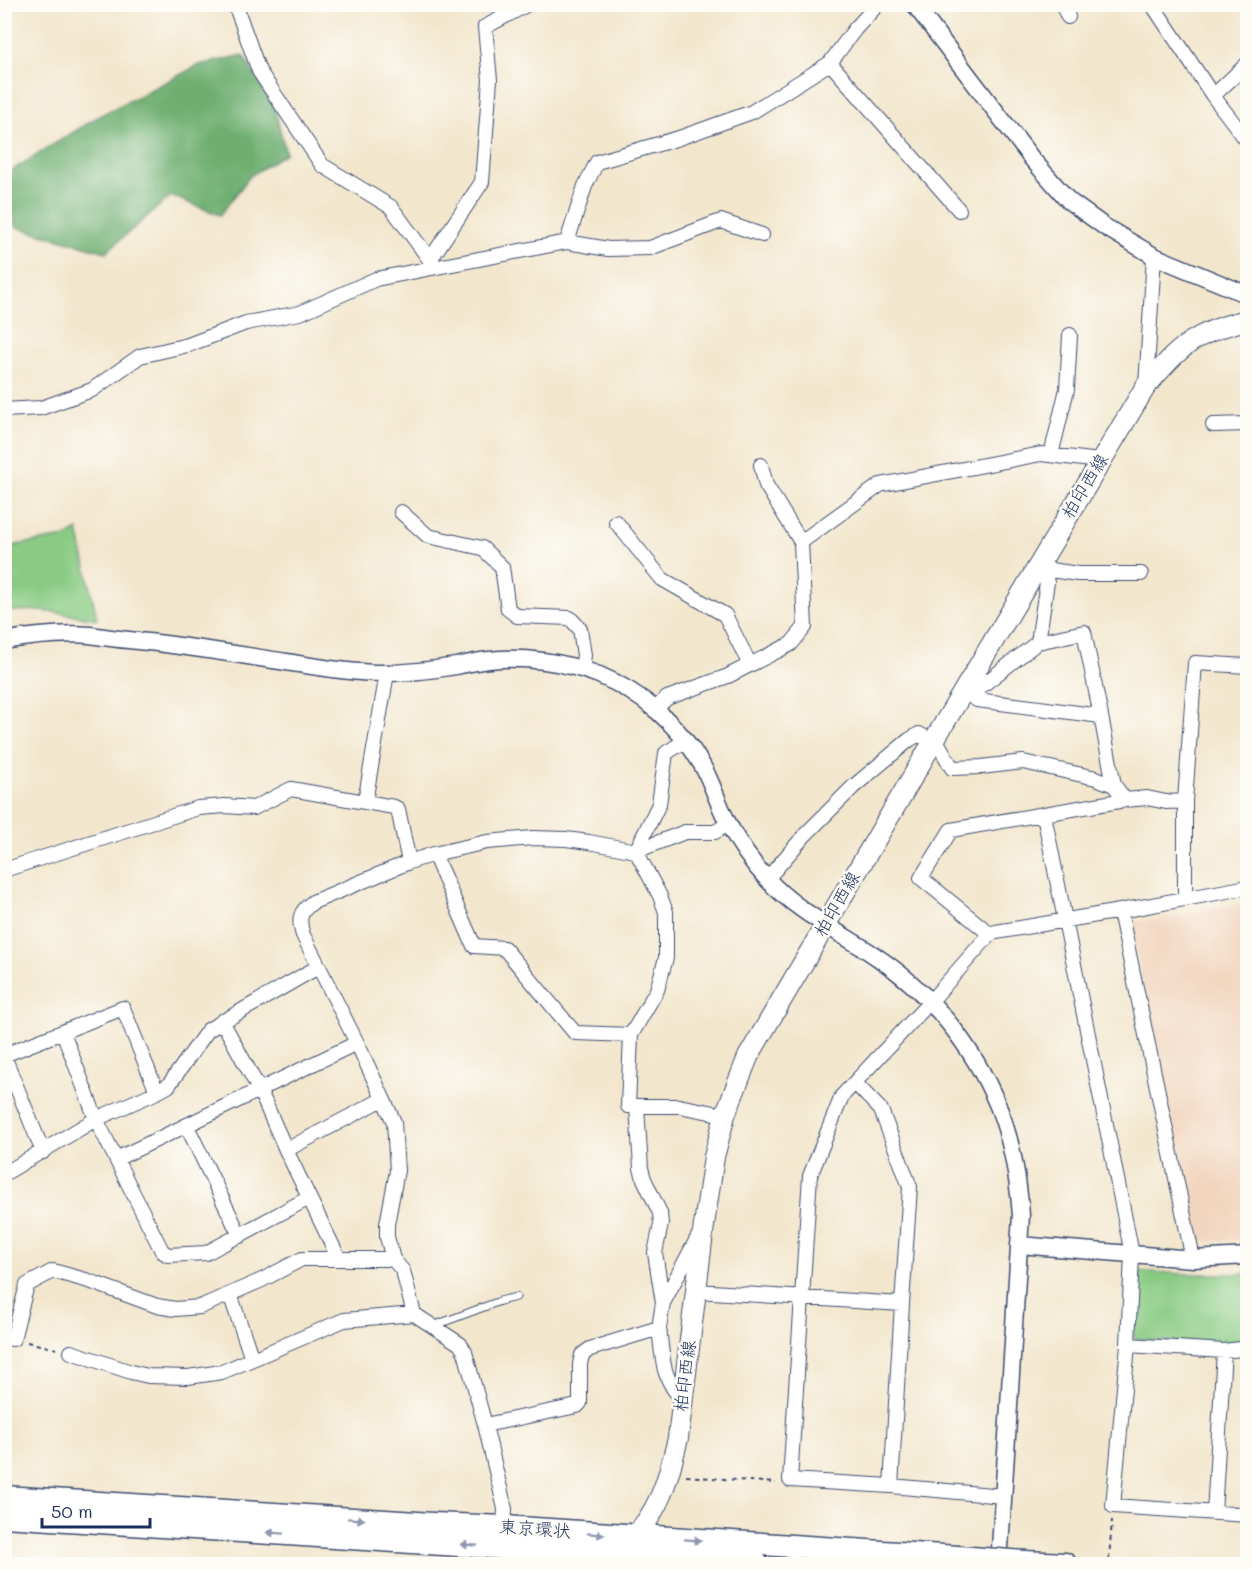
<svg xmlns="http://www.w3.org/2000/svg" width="1252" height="1569" viewBox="0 0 1252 1569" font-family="Mali,'Klee One',sans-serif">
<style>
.built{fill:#f2d5be}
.green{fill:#89cb83;stroke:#527d70;stroke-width:1.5}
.forest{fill:#6eaf71;stroke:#446f68;stroke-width:1.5}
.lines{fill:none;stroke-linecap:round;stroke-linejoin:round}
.service-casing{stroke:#3b4a6e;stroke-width:9}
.minor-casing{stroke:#3b4a6e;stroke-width:16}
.tertiary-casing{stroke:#3b4a6e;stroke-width:19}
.secondary-casing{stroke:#3b4a6e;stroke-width:22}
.trunk-casing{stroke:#3b4a6e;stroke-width:25}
.path{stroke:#3b4a6e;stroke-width:2;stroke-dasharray:4.5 4.5;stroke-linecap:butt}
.service{stroke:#fff;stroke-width:7}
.minor{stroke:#fff;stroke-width:14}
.tertiary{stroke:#fff;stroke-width:16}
.secondary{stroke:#fff;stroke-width:20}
.trunk{stroke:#fff;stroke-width:22}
.trunk-bridge-casing{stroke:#3b4a6e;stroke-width:25;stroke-linecap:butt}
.trunk-bridge{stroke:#fff;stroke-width:22}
.oneway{fill:#8d97ae}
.labels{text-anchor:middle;stroke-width:5;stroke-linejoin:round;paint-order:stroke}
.street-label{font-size:18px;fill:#1b2f5e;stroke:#fdfcf7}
</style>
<rect width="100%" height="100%" fill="#fdfcf7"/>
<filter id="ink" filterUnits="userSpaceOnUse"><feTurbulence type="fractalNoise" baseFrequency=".0167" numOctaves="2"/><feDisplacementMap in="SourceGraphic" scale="12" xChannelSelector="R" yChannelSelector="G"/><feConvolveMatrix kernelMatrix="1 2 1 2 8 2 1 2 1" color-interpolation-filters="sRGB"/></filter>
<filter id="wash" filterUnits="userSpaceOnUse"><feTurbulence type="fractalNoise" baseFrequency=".008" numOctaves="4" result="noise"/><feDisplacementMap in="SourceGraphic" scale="24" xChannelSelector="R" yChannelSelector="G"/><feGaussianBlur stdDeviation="1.35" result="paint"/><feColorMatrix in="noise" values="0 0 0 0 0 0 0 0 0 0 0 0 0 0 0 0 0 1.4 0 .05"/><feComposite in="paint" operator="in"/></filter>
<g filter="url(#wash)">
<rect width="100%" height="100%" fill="#f2e6cc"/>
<path class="built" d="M1247 903V1240L1195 1241 1131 923Z"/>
<path class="green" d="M78 530 97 619C64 613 38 608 5 612V547L66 537Z
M1137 1271 1183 1274H1239L1247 1273V1342L1222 1346 1136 1339 1133 1335Z"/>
<path class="forest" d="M243 55 275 110 286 153 250 176 220 215 171 196 106 252 15 227 4 175 101 115 199 65Z"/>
</g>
<g filter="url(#ink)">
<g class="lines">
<g class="service-casing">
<path id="service" d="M433 1326 500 1301 516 1297"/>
</g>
<g class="minor-casing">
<path id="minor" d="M235 4 259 71 322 165 391 207 430 260
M1062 4 1068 17
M1152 4 1213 96 1248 142
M830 63 959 210
M1213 96 1248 63
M567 242 608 249 650 248 721 221 762 235
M432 268 567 242 585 186 597 162 679 138 752 112 830 63 855 29 878 4
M1146 386 1154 256
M4 410 41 408 92 390 140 356 188 345 246 323 300 313 376 279 432 268 430 260 482 182 490 80 485 27 528 4
M1213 425 1248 424
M1051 455 1067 389 1070 335
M761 465 766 485 801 542
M401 512 428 536 482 548 502 567 508 609 517 616 570 618 580 629 584 655 582 669
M616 522 662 579 725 615 750 665
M387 673 365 802 394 807 398 809 409 862
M963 691 977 700 1101 716 1114 785
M977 700 979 688 1038 642
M655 709 667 698 728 676 791 644 805 627 801 542 880 485 1041 454 1100 461
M1101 716 1084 632 1038 642 1047 582 1037 568 1078 574H1141
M1044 815 1132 1254 1128 1345 1113 1506 1248 1515
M434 854 474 946 504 948 575 1033 631 1035 628 1106H679L725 1115
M4 870 198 808 225 806 254 808 291 789 365 802
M767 879 805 835 853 787 909 740 919 734 939 745 952 768 981 767 1023 762 1096 778 1114 785 1125 800
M1185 899V801L1195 663 1248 666
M1120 911 1193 1259
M990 934 996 932 1120 911 1248 887
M222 1021 259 1089 286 1150 339 1259
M63 1032 96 1119 162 1251 168 1255 206 1253 309 1198
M631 1035 657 990 666 958V912L660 896 636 851 659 804 666 753 685 741
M4 1055 123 1008 157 1092
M4 1056 43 1152
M855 1083 881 1110 910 1187 902 1304
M637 1107 641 1168 644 1179 660 1213 661 1224 655 1253 663 1303 659 1328
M187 1126 240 1236
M286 1150 383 1099
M116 1159C197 1121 276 1081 357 1043
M4 1174 96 1119 157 1092 168 1086 208 1030 318 967
M696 1291 902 1304 891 1486
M230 1294 252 1359
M663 1303 699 1235
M4 1338 13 1339 27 1285 53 1271 89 1281 157 1306 175 1309 200 1307 262 1280 302 1259H393
M1128 1345 1224 1351 1248 1348
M71 1352 131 1372 148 1376 188 1377 222 1372 344 1320 414 1314
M485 1425 577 1406 580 1403V1364L582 1355 590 1349 659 1328C663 1359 661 1377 683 1401
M1003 1496 891 1486 790 1480 810 1176 842 1096 930 1002 990 934 921 878 951 830 1125 800 1147 798 1166 802 1185 801
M1214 1513 1224 1351
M504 1527 505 1509 485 1425 465 1352 460 1344 414 1314 403 1271 393 1259 387 1237V1224L397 1171 394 1122 357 1043 303 935C298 919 299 912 313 902L409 862 434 854 487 842 533 838 566 839 589 842 636 851 685 832H715L728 824"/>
</g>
<g class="tertiary-casing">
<path id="tertiary" d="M914 4 1032 159 1069 201 1105 227 1154 256 1248 295
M4 641C32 636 62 633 90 635 103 637 116 639 129 640 182 645 234 654 286 662 318 667 351 673 384 673 408 673 432 670 456 666 467 664 478 661 489 660 525 656 565 662 599 675 642 693 679 725 702 765 713 784 718 805 729 825 739 844 752 863 767 879 796 911 838 931 874 955 929 991 973 1045 998 1106 1012 1140 1018 1178 1021 1215L999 1564
M1019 1245 1193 1259 1248 1256"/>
</g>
<g class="secondary-casing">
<path id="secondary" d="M626 1543C659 1517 669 1476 678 1438L704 1225 714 1157 725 1115 748 1057 933 742 1146 386C1157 374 1167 361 1179 351 1197 335 1224 325 1248 320"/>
</g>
<g class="trunk-casing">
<path id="trunk" d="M4 1497 433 1524 504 1527 958 1557
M4 1516 757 1564
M1025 1562 1065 1564"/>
</g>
<path class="path" d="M27 1342 57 1349
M686 1476 776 1483
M1109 1559 1112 1520"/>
<use href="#service" class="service"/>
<use href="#minor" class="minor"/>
<use href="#tertiary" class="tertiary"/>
<use href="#secondary" class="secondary"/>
<use href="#trunk" class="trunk"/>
<g class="trunk-bridge-casing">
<path id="trunk-bridge" d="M958 1557 1025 1562"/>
</g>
<use href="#trunk-bridge" class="trunk-bridge"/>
</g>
<defs><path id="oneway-solid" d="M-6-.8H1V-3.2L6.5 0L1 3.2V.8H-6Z" transform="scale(1.5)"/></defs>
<g class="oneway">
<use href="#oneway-solid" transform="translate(356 1519) rotate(4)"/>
<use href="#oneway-solid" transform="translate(275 1533) rotate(-176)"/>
<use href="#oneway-solid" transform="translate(596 1534) rotate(4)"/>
<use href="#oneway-solid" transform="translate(693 1540) rotate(4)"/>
<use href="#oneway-solid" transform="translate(469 1545) rotate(-176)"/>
</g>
</g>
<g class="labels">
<g class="street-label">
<text transform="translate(1085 486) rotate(-59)" y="6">柏印西線</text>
<text transform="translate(837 904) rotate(-60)" y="6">柏印西線</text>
<text transform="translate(685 1376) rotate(-83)" y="6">柏印西線</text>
<text transform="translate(535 1529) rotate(4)" y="6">東京環状</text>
</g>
</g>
<rect width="1252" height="1569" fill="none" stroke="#fdfcf7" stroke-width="24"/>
<path d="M42 1518v9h108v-9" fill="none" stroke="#1b2f5e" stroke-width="3"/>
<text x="51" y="1518" font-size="18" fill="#1b2f5e" stroke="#fdfcf7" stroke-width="4.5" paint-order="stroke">50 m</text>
</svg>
